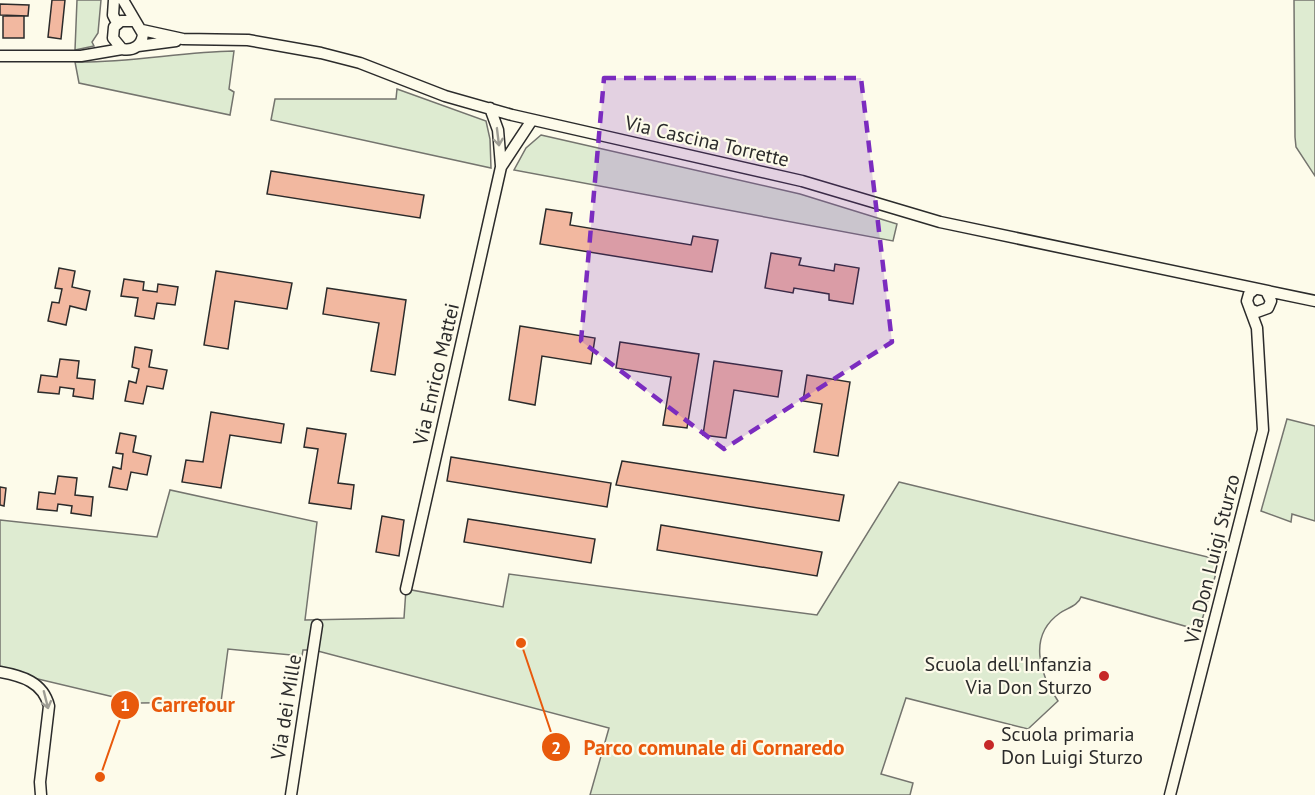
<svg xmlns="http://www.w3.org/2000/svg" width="1315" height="795" viewBox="0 0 1315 795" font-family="'PT Sans',sans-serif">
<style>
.green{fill:#deebd1;stroke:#74746e;stroke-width:1.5}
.building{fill:#f2b8a0;stroke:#2b2b2b;stroke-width:1.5}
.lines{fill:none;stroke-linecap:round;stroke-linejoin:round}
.minor-casing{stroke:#2b2b2b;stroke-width:13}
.minor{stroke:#fdfbea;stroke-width:10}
.oneway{stroke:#9e9d94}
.marked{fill:#7b2cbf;fill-opacity:0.2;stroke:#7b2cbf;stroke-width:4.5;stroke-dasharray:12 8;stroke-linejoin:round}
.poi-dot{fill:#c62828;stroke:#fdfbea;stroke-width:2}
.labels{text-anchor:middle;stroke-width:4.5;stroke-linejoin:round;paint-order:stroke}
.street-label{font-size:20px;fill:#2b2b2b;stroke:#fdfbea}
.poi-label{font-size:20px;fill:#2b2b2b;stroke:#fdfbea;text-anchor:end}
.leader{fill:none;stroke:#e8590c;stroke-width:2}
.callout-dot{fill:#e8590c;stroke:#fdfbea;stroke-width:2}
.mark-label{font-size:18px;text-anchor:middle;font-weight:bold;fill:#fff}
.callout-label{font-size:21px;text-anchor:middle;font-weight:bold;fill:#e8590c;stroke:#fdfbea;stroke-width:4.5;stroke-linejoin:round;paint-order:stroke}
</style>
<rect width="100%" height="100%" fill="#fdfbea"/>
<path class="green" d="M77 0H101L98 33 92 42 94 46 75 50Z
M1294 0H1315V176L1296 147 1295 137Z
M234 51 229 89 234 92 230 115 79 83 75 62C128 63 181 52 234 51Z
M397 89 486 121 490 139 491 168 271 120 275 99H396Z
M541 135 800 194 897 224 893 241 514 170 526 148Z
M1287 419 1315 426V521L1292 514 1291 522 1261 511Z
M899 482 1220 560 1199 630 1081 597C1078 606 1067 608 1060 613 1027 636 1040 675 1058 701L1028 729 906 698 881 774 913 783 910 795H590L609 728 314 650H303L302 656 228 649 221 702 139 703 0 670V520L157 537 170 490 317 522 305 620 404 618 406 589 503 607 509 574 817 615Z"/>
<path class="building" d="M52 0H65L61 39 48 37Z
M0 4 29 5 28 16 0 15Z
M3 16H24V38H3Z
M271 171 424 195 420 218 267 194Z
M546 209 572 213 570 225 691 245 693 236 718 240 712 272 540 244Z
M771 253 801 258 799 265 834 271 835 264 859 268 853 304 829 300V294L794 288 793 293 765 288Z
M59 268 75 271 72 287 90 291 86 310 70 306 66 325 48 321 52 302 59 303 62 289 55 288Z
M216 271 292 283 287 309 235 301 228 349 204 345Z
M124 279 144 282 143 290 157 292 158 284 178 287 175 305 157 303 154 319 135 316 138 298 121 296Z
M327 288 406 300 395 375 371 371 379 323 323 314Z
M520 326 595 338 591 364 542 356 535 405 509 400Z
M620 342 699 354 687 428 663 425 671 377 616 368Z
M135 347 152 350 149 367 167 370 163 389 147 386 143 404 125 401 129 381 136 383 139 369 132 367Z
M60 359 79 361 77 378 95 380 93 399 73 396 74 389 60 387 59 394 38 392 41 375 57 377Z
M714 361 782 371 778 397 734 390 726 438 703 435Z
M807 375 850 382 838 456 814 452 822 404 803 401Z
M211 412 284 424 281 443 230 435 221 488 182 482 186 460 203 462Z
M307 428 346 434 338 483 354 485 351 509 309 503 318 449 304 447Z
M120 433 136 436 133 452 151 456 147 475 131 472 127 490 109 487 113 467 121 469 123 454 116 453Z
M451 457 611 483 607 507 447 481Z
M622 461 844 495 839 521 616 485Z
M58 476 77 478 75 495 93 497 91 516 71 513 72 506 58 504 57 511 37 509 39 492 55 494Z
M0 487 6 488 4 506 0 505Z
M382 516 404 520 399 556 376 552Z
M468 519 595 539 591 563 464 542Z
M661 525 822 552 817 576 657 550Z"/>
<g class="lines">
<g class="minor-casing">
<path id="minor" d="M114 0 113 15 117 23
M123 0 143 34C142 46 133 51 122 49L113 38 114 27 121 21H135
M142 30 183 39 248 40 321 53 360 63 445 96 512 115 802 181 940 222 1315 301
M138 46 176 41
M0 56H81L122 49
M490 108 498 130 501 166
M1250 309 1257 312 1268 308 1271 301 1266 291
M406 589 501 167 532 120
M0 672C22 676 43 682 49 706L40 782 41 795
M291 795 317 625
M1170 795 1263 430 1257 328 1247 301 1249 294 1255 289"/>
</g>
<use href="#minor" class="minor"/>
</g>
<defs><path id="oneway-shaft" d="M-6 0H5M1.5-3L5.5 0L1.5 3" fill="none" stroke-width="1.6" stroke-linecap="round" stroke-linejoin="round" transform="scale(1.5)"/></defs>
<g class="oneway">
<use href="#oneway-shaft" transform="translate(498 137) rotate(83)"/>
<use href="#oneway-shaft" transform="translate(46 700) rotate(76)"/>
</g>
<path class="marked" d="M604 78H861L892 342 724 449 581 341Z"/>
<g class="poi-dot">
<circle cx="1104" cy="676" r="6"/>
<circle cx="989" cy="745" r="6"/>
</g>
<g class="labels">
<g class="street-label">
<text transform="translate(707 141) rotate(13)" y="7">Via Cascina Torrette</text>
<text transform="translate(436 374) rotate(-77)" y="7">Via Enrico Mattei</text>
<text transform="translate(1212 559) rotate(-76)" y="7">Via Don Luigi Sturzo</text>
<text transform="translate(286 707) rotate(-81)" y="7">Via dei Mille</text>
</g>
<g class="poi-label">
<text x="1092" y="671">Scuola dell'Infanzia<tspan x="1092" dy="23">Via Don Sturzo</tspan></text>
<text x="1001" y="741" text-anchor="start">Scuola primaria<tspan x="1001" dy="23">Don Luigi Sturzo</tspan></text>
</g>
</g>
<path class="leader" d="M100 777L125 705M521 643L556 747"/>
<g class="callout-dot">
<circle cx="100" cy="777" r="6"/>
<circle cx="521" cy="643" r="6"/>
<circle cx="125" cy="705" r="15"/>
<circle cx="556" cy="747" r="15"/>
</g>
<g class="mark-label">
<text x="125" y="711">1</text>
<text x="556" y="754">2</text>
</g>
<g class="callout-label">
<text x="193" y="712">Carrefour</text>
<text x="714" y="755">Parco comunale di Cornaredo</text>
</g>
</svg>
